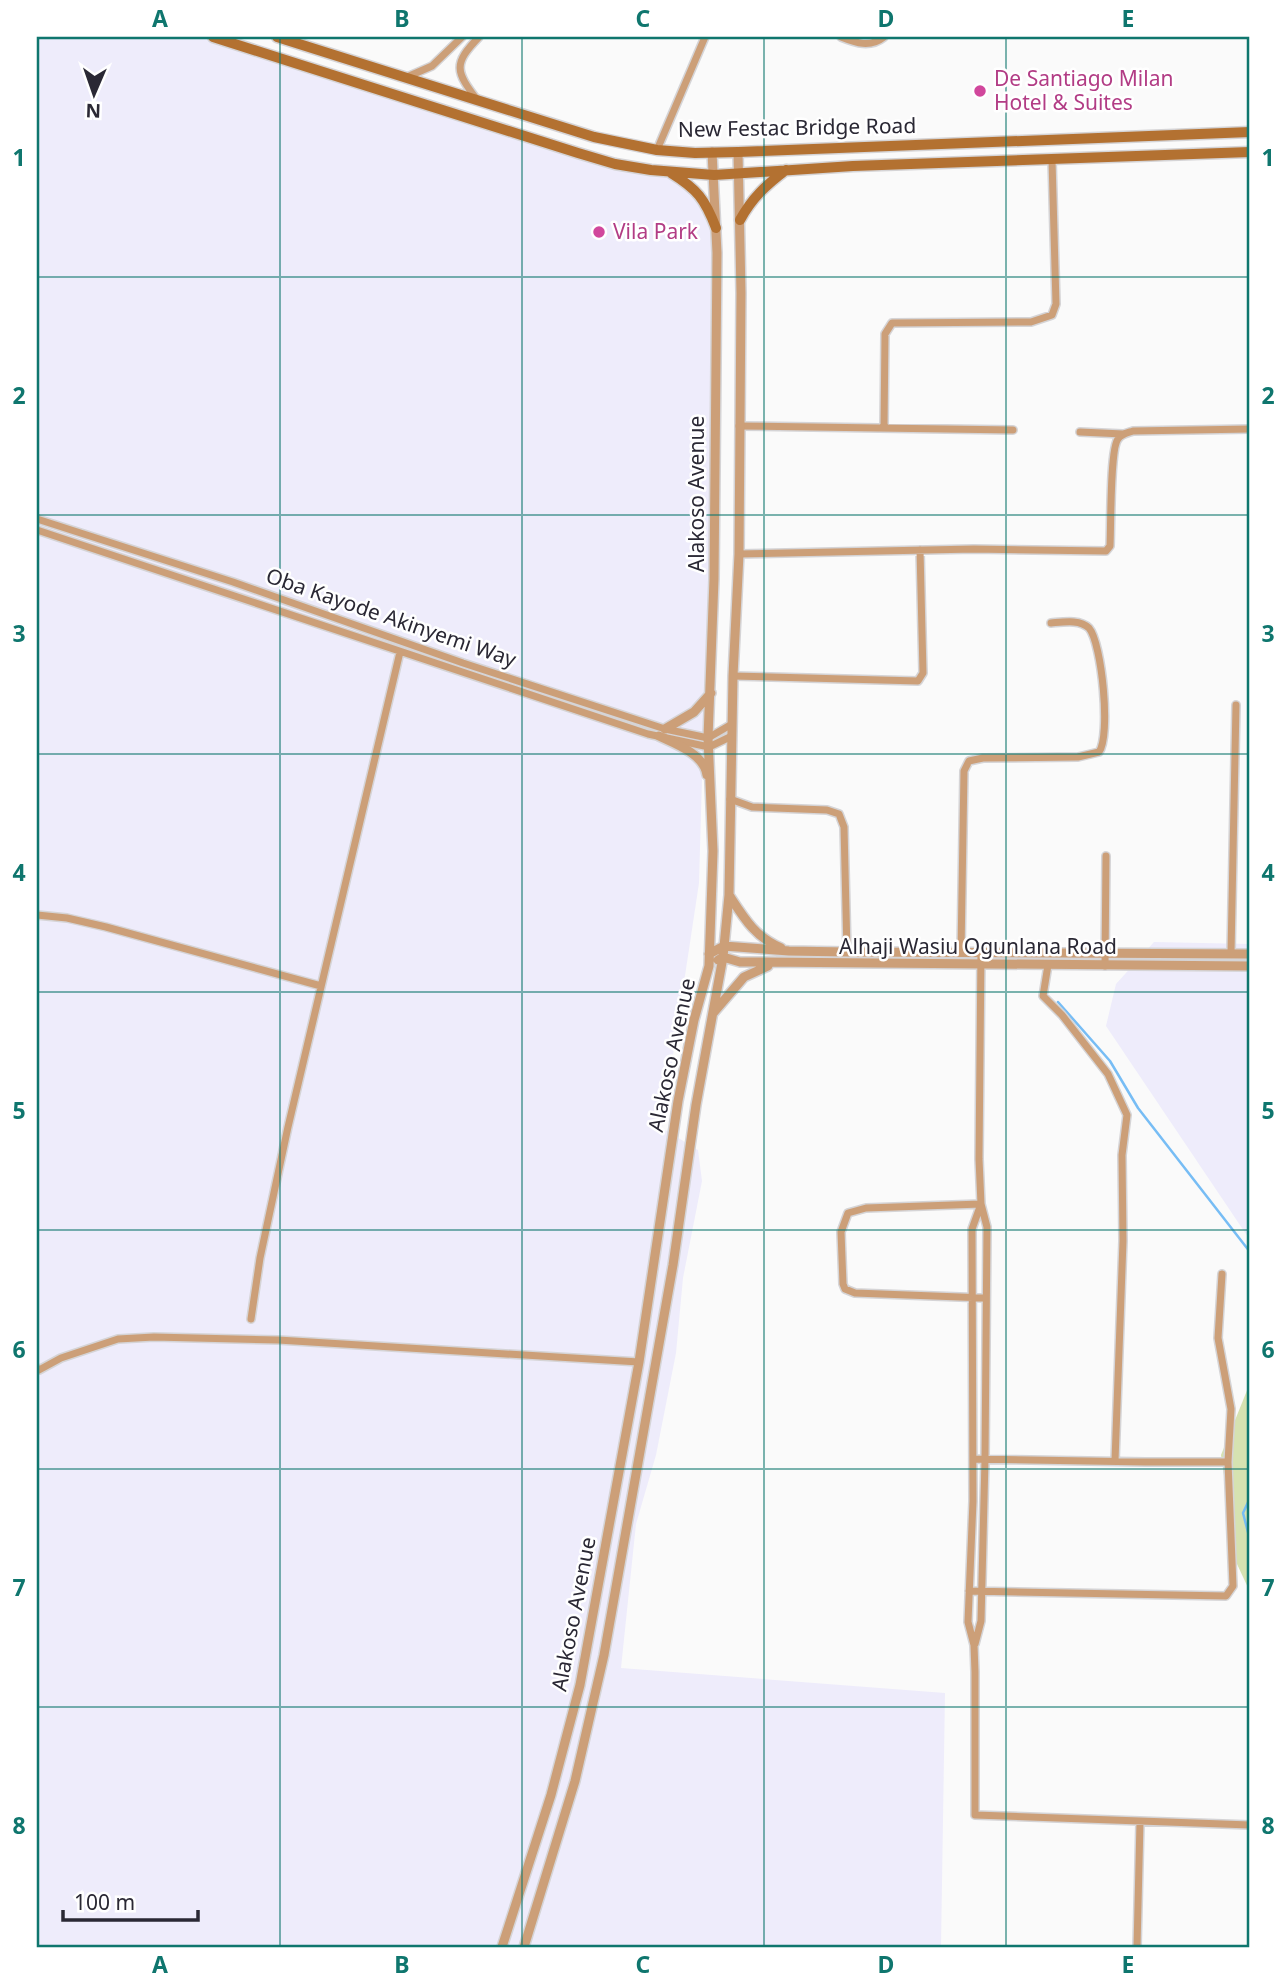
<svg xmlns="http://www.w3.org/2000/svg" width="1287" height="1984" viewBox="0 0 1287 1984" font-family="'Noto Sans',sans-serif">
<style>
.built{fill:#eeecfb}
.green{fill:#d6e2b1}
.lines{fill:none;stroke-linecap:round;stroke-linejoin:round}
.stream{stroke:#77bdf5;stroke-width:2.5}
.minor-casing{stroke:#d5d4d6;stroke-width:10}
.tertiary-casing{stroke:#d5d4d6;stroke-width:12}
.secondary-casing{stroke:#d5d4d6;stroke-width:13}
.minor{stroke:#cc9f78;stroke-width:7}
.tertiary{stroke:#cc9f78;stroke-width:9}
.secondary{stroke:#b37131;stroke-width:10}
.grid{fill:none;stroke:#0f766e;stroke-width:2;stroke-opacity:0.55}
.hotel-dot{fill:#d1479c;stroke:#fff;stroke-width:2.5}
.labels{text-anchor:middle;stroke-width:5;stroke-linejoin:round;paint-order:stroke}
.hotel-label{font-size:21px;fill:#b23c85;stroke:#fff;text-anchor:start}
.street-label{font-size:21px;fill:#2a2834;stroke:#fff}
.neatline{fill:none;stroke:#0f766e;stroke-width:2.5}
.grid-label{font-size:23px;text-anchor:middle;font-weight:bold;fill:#0f766e}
</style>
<rect width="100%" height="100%" fill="#fafafa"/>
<path class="built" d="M37 37H206L511 137 685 176 717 213 715 453 706 640 699 883 662 1128 698 1150 702 1181 683 1278 676 1353 656 1455 636 1524 621 1668 945 1693 941 1947H37Z
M1154 942 1250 944V1240L1106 1026 1116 984Z"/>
<path class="green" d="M1250 1383V1592L1237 1564 1221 1455Z"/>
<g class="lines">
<path class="stream" d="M1058 1002 1110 1061 1138 1108 1250 1252
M1250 1498 1243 1513 1250 1540"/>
<g class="minor-casing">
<path id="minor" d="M841 37C856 43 870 48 884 37
M407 77 432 66 462 37
M478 101C455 71 453 64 479 37
M657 150 705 37
M739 426 1013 430
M884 428 885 334 892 323 1031 322 1052 315 1056 304 1052 160
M1080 432 1123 434
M37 519 233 582 463 663 665 729 708 738 732 724
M37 530 648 734 709 747 732 736
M739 554 974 549 1106 551 1110 546C1111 528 1110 448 1118 439 1121 434 1127 433 1133 431L1250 429
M733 676 918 681 923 673 920 550
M730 799 752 807 827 810 839 814 844 827 847 952
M37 915 67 918 106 927 321 986
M961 951 964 771 969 761 983 758 1078 757 1099 752C1111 736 1102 643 1089 628 1080 619 1063 622 1051 623
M1231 953 1236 705
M1048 965 1043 996 1062 1015 1108 1074 1127 1115 1122 1155 1123 1241 1115 1461
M1105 966 1106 856
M981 1204 972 1229 973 1501 968 1622 974 1645 975 1672V1815L1250 1825
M981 1204 866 1208 848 1213 841 1232 843 1284 845 1289 855 1293 986 1298
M251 1319 260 1258 288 1127 400 652
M37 1368 39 1370 61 1358 118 1339 154 1337 278 1340 639 1362
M973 1459 1146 1462H1228L1231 1409 1218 1338 1222 1274
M969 1591 1226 1596 1233 1586 1228 1462
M975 1644 981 1621 985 1459 987 1227 981 1204 979 1159 981 951
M1137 1947 1140 1822"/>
</g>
<g class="tertiary-casing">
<path id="tertiary" d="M665 729 694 712 711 693
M659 736C676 744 704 754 707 775
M729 895C744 918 755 937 781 948
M709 954 724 946 789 951 847 952 1250 954
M718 960 723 957 740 962H753L1250 966
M714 1012 744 977 768 966
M502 1947 551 1795 580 1685 639 1362 678 1101 694 1020 709 966 713 851 708 738 714 579 717 253 712 152
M524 1947 575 1781 604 1655 673 1265 696 1105 723 957 729 895 733 676 739 554 741 293 738 152"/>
</g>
<g class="secondary-casing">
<path id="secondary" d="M213 37 578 153 615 164 651 170 714 175 853 166 1250 152
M277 37 594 137 657 150 695 153 738 152 1250 132
M671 173C697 189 705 199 716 228
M740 220C752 198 766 185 786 170"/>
</g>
<use href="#minor" class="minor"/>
<use href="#tertiary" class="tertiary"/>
<use href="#secondary" class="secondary"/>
</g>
<path class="grid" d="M280 37V1947M522 37V1947M764 37V1947M1006 37V1947M37 277H1250M37 515H1250M37 754H1250M37 992H1250M37 1230H1250M37 1469H1250M37 1707H1250"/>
<g class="hotel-dot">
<circle cx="980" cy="91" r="7"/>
<circle cx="599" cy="232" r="7"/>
</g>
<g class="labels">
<g class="hotel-label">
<text x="994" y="86">De Santiago Milan<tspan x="994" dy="24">Hotel &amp; Suites</tspan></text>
<text x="613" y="239">Vila Park</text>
</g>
<g class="street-label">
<text transform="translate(797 128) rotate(-1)" y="7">New Festac Bridge Road</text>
<text transform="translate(697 494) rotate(-90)" y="7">Alakoso Avenue</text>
<text transform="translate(391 618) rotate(19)" y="7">Oba Kayode Akinyemi Way</text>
<text x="978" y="954">Alhaji Wasiu Ogunlana Road</text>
<text transform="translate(672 1055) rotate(-78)" y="7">Alakoso Avenue</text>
<text transform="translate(574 1614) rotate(-79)" y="7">Alakoso Avenue</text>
</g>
</g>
<rect width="1287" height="1984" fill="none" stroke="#ffffff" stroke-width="77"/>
<g transform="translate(94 94) rotate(182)" stroke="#ffffff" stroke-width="5" paint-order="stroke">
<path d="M0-5L12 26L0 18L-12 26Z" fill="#2a2834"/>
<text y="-10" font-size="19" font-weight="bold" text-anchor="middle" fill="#2a2834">N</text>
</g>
<path d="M63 1910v10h135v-10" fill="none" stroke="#2a2834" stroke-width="3.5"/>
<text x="74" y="1910" font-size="21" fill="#2a2834" stroke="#ffffff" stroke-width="5" paint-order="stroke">100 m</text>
<rect x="38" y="38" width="1210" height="1908" class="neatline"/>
<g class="grid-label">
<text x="160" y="27">A</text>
<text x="402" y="27">B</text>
<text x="643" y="27">C</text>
<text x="886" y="27">D</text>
<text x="1128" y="27">E</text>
<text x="19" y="166">1</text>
<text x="1268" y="166">1</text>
<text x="19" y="404">2</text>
<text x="1268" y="404">2</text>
<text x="19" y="642">3</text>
<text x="1268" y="642">3</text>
<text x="19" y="881">4</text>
<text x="1268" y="881">4</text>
<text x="19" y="1119">5</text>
<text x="1268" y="1119">5</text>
<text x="19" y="1358">6</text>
<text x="1268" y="1358">6</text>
<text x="19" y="1596">7</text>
<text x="1268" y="1596">7</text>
<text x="19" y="1834">8</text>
<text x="1268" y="1834">8</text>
<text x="160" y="1973">A</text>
<text x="402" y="1973">B</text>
<text x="643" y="1973">C</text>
<text x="886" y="1973">D</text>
<text x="1128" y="1973">E</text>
</g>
</svg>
